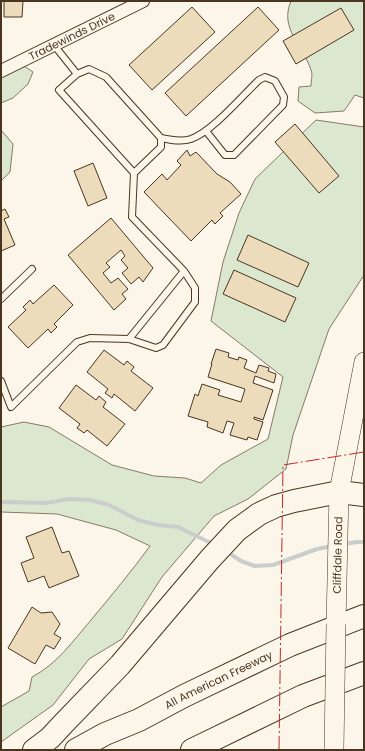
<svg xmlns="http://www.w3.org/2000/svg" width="365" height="751" viewBox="0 0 365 751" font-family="Poppins,sans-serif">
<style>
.green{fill:#dce7d0;stroke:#887966}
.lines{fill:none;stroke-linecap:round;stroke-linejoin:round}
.stream{stroke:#c9cecd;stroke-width:4}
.building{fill:#ecdcbc;stroke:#4a3520}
.lane-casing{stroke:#4a3520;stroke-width:8}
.street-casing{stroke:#4a3520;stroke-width:14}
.primary-casing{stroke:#4a3520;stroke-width:20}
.highway-casing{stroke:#4a3520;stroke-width:24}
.lane{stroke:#fbf6e9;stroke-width:6}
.street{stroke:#fbf6e9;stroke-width:12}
.primary{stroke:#fbf6e9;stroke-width:19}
.highway{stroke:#fbf6e9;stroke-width:22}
.primary-bridge-casing{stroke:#4a3520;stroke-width:20;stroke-linecap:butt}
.primary-bridge{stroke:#fbf6e9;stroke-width:19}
.power{stroke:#c62828;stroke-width:1;stroke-dasharray:14 3 2 3;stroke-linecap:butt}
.labels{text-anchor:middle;stroke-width:3;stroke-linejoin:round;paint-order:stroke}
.street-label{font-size:11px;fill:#4a3520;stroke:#fbf6e9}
</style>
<rect width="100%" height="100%" fill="#fbf6e9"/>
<path class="green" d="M291 1H364V98L355 95 344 111 315 113 298 101 299 87 311 86C311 81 313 74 311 70 303 45 279 29 291 1Z
M24 66 33 72 28 84 13 98 1 103V75Z
M316 120 364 127V275L329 329 293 435 286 469 248 499 214 516 162 577 122 639 89 659 53 705 1 742V707L29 691 32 677C57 664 73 641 91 620 111 596 131 572 150 546L116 530 57 514 1 512V427L24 422 49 427 112 465 154 476 185 478 201 483 221 465 268 439 283 377 211 321 223 262 239 213 255 179Z
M1 130 13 144 10 172 1 181Z"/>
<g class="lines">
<path class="stream" d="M1 502 46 503 69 499 90 500 109 505 138 520 158 525 178 527 215 545
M343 544 358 542H364
M226 551 241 561 255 566 273 565 317 549 332 546"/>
</g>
<path class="building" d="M4 1H23L22 17H4Z
M192 7 215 32 152 90 129 65Z
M258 7 279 30 186 116 165 93Z
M341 8 354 30 296 64 283 41Z
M295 124 339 176 319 193 275 142Z
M187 150 190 156 196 152 217 174 230 182 241 194 220 213 223 216 215 224 212 220 191 241 144 192 162 174 167 180 181 165 177 161Z
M93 163 107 198 88 206 74 171Z
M5 209 9 217 4 219 15 245 1 251V211Z
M111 218 153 268 143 282 139 277 131 284 122 273 128 268 121 260 125 256 121 250 106 263 110 267 103 273 111 283 118 278 128 289 122 294 126 299 114 310 68 255Z
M248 235 309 263 298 287 237 260Z
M234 270 296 298 285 322 223 294Z
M54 285 73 305 54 324 57 327 51 333 48 329 28 348 8 327 26 310 23 307 30 300 33 304Z
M216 349 229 353 228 357 238 360 239 357 247 360 244 368 256 373 259 365 269 368 268 371 276 374 274 383 255 376 253 383 273 390 263 420 254 417V419L263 422 257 440 248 437 247 440 230 435 234 423 227 421 223 433 207 427 208 422 188 416 195 394 198 396 202 384 220 390 218 395 241 402 245 389 208 377 212 364H211Z
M104 350 124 365 127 361 134 367 131 371 153 388 135 411 114 394 112 398 105 393 108 389 87 372Z
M76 385 96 400 99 396 106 402 103 407 125 424 107 446 87 430 84 433 77 428 80 424 59 408Z
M52 527 62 553 69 551 79 576 49 588 44 576 28 582 21 563 34 558 26 537Z
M32 607 41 613 52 612 60 624 54 634 61 638 54 649 46 645 35 664 8 648Z"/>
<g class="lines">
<g class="lane-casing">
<path id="lane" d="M77 74 89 69 106 77 161 138V147L134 173
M161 138C170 140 182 142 191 139 213 131 242 96 259 80L265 77 275 81 284 97 283 105 234 155H225L206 131
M1 299 32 269
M129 339 184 271
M1 381 11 407 77 342 90 338 129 339 156 348 163 345 195 302V288L184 271 132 217 134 173 59 90 77 74 54 45"/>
</g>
<g class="street-casing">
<g id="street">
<path id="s1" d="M1 71 143 1"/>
</g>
</g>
<g class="primary-casing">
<g id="primary">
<path id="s2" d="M336 624 339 492 364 362"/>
</g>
</g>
<g class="highway-casing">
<g id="highway">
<path d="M34 750 50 738 64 723 120 665 210 559 237 530 259 514 276 506 294 501 339 492 364 495"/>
<path id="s3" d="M76 750 105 734 139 720 184 696 290 645 364 616"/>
<path d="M192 750 303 696 364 673"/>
</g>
</g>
<use href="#lane" class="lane"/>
<use href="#street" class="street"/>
<use href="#primary" class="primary"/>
<use href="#highway" class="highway"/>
<g class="primary-bridge-casing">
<path id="primary-bridge" d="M334 749 336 624"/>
</g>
<use href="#primary-bridge" class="primary-bridge"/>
<path class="power" d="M279 750 283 465 364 452"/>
</g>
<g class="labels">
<g class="street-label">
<text dy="4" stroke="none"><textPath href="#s1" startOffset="79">Tradewinds Drive</textPath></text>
<text dy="4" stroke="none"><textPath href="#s2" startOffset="69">Cliffdale Road</textPath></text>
<text dy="4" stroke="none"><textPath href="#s3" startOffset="159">All American Freeway</textPath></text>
</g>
</g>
<rect width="365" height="751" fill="none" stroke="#4a3520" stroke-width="4"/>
</svg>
